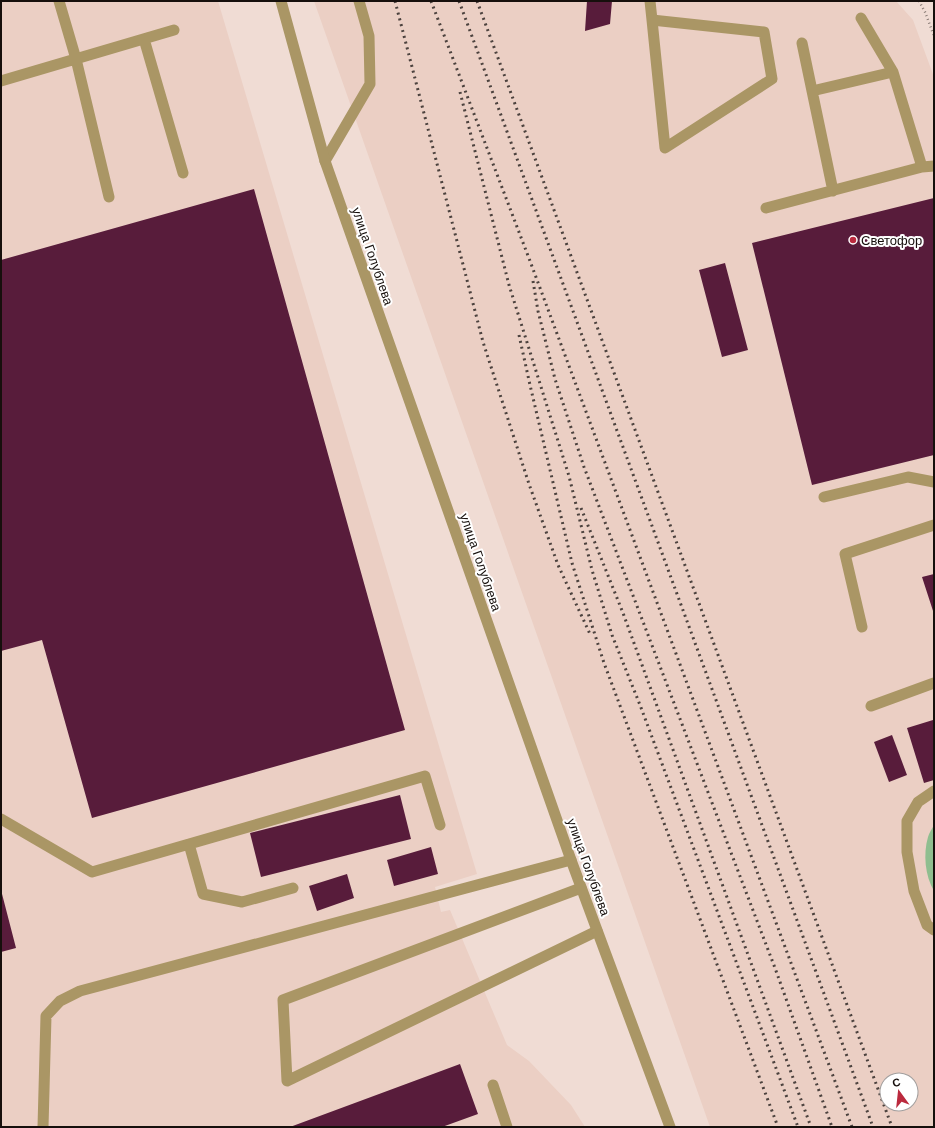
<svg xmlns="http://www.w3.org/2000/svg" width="935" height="1128" viewBox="0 0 935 1128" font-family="Arial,sans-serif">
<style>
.built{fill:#ebcfc4;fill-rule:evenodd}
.green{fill:#8fbe8f}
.building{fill:#581c3b}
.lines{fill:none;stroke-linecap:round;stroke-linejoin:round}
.path{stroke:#857872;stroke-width:2.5;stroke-dasharray:1 3;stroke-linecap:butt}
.service{stroke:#aa9665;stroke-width:11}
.minor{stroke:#aa9665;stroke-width:11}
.rail{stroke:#4c423e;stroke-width:3;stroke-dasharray:2 4;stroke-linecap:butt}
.poi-dot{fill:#bb2a3e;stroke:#fff;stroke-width:1.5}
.labels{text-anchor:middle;stroke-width:4;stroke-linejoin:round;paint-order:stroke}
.poi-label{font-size:13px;fill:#160f0c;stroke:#fff;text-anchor:start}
.street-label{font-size:13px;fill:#160f0c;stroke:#fff}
</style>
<rect width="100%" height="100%" fill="#f0dcd4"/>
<path class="built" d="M1 1H218L477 874 435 887 441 912 450 910 507 1045 529 1061 571 1105 585 1127H1Z
M314 1H896L913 20 934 77V1127H710ZM887 1080H911V1104H887Z"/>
<path class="green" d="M934 825V891C925 876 923 854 928 837 929 833 932 829 934 825Z"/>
<path class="building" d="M587 1H612L610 24 585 31Z
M254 189 405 730 92 818 42 640 1 651V260Z
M934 198V455L812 485 752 243Z
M725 263 748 350 722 357 699 270Z
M934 574V614L922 577Z
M933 720 934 780 924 783 907 728Z
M892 735 907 775 889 782 874 742Z
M400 795 411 839 261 877 250 833Z
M431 847 438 874 394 886 387 860Z
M347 874 354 898 317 911 309 886Z
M1 890 16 948 1 952Z
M460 1064 478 1114 442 1127H290Z"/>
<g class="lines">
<path class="path" d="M919 1 925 12 934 36"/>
<path class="service" d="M59 1 76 59 109 197
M650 1 652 20 665 148 772 79 764 32 652 20
M861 18 893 72 922 167 934 166
M144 39 183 173
M802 43 833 191
M1 81 174 30
M812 91 893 72
M325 161 370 84 369 36 359 1
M766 208 922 167
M824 497 908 477 934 482
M862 627 845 554 934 525
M871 706 934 683
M934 791 918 802 907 821V852L914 891 927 925 934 930
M1 819 92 872 425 776 440 825
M189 844 203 894 242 902 293 888
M581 888 283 1000 287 1081 597 931
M493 1085 507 1127
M43 1127 46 1016 60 1001 80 991 571 860"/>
<path class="minor" d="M281 1 325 161 571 860 670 1127"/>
<path class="rail" d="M395 1 483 342 529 484 558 565 590 634
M431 1 530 261 852 1127
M459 1 873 1127
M477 1 892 1127
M460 92 509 285 569 476 592 570 612 635 640 705 798 1127
M533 281 538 311 555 379 584 467 775 968 832 1127
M519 335 530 385 572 563 604 663 778 1127
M581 508 623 613 811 1127"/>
</g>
<circle class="poi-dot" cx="853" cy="240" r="4"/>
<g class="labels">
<g class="poi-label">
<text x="861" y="245">Светофор</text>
</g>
<g class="street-label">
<text transform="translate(373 256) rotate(71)" y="5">улица Голублева</text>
<text transform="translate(481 562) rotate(71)" y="5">улица Голублева</text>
<text transform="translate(589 867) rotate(70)" y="5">улица Голублева</text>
</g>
</g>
<rect width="935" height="1128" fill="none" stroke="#160f0c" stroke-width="4"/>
<g transform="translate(899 1092) rotate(345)"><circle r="19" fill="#ffffff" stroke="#a29f9e"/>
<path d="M0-3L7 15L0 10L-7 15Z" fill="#bb2a3e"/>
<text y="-6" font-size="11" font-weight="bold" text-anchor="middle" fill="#160f0c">С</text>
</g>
</svg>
